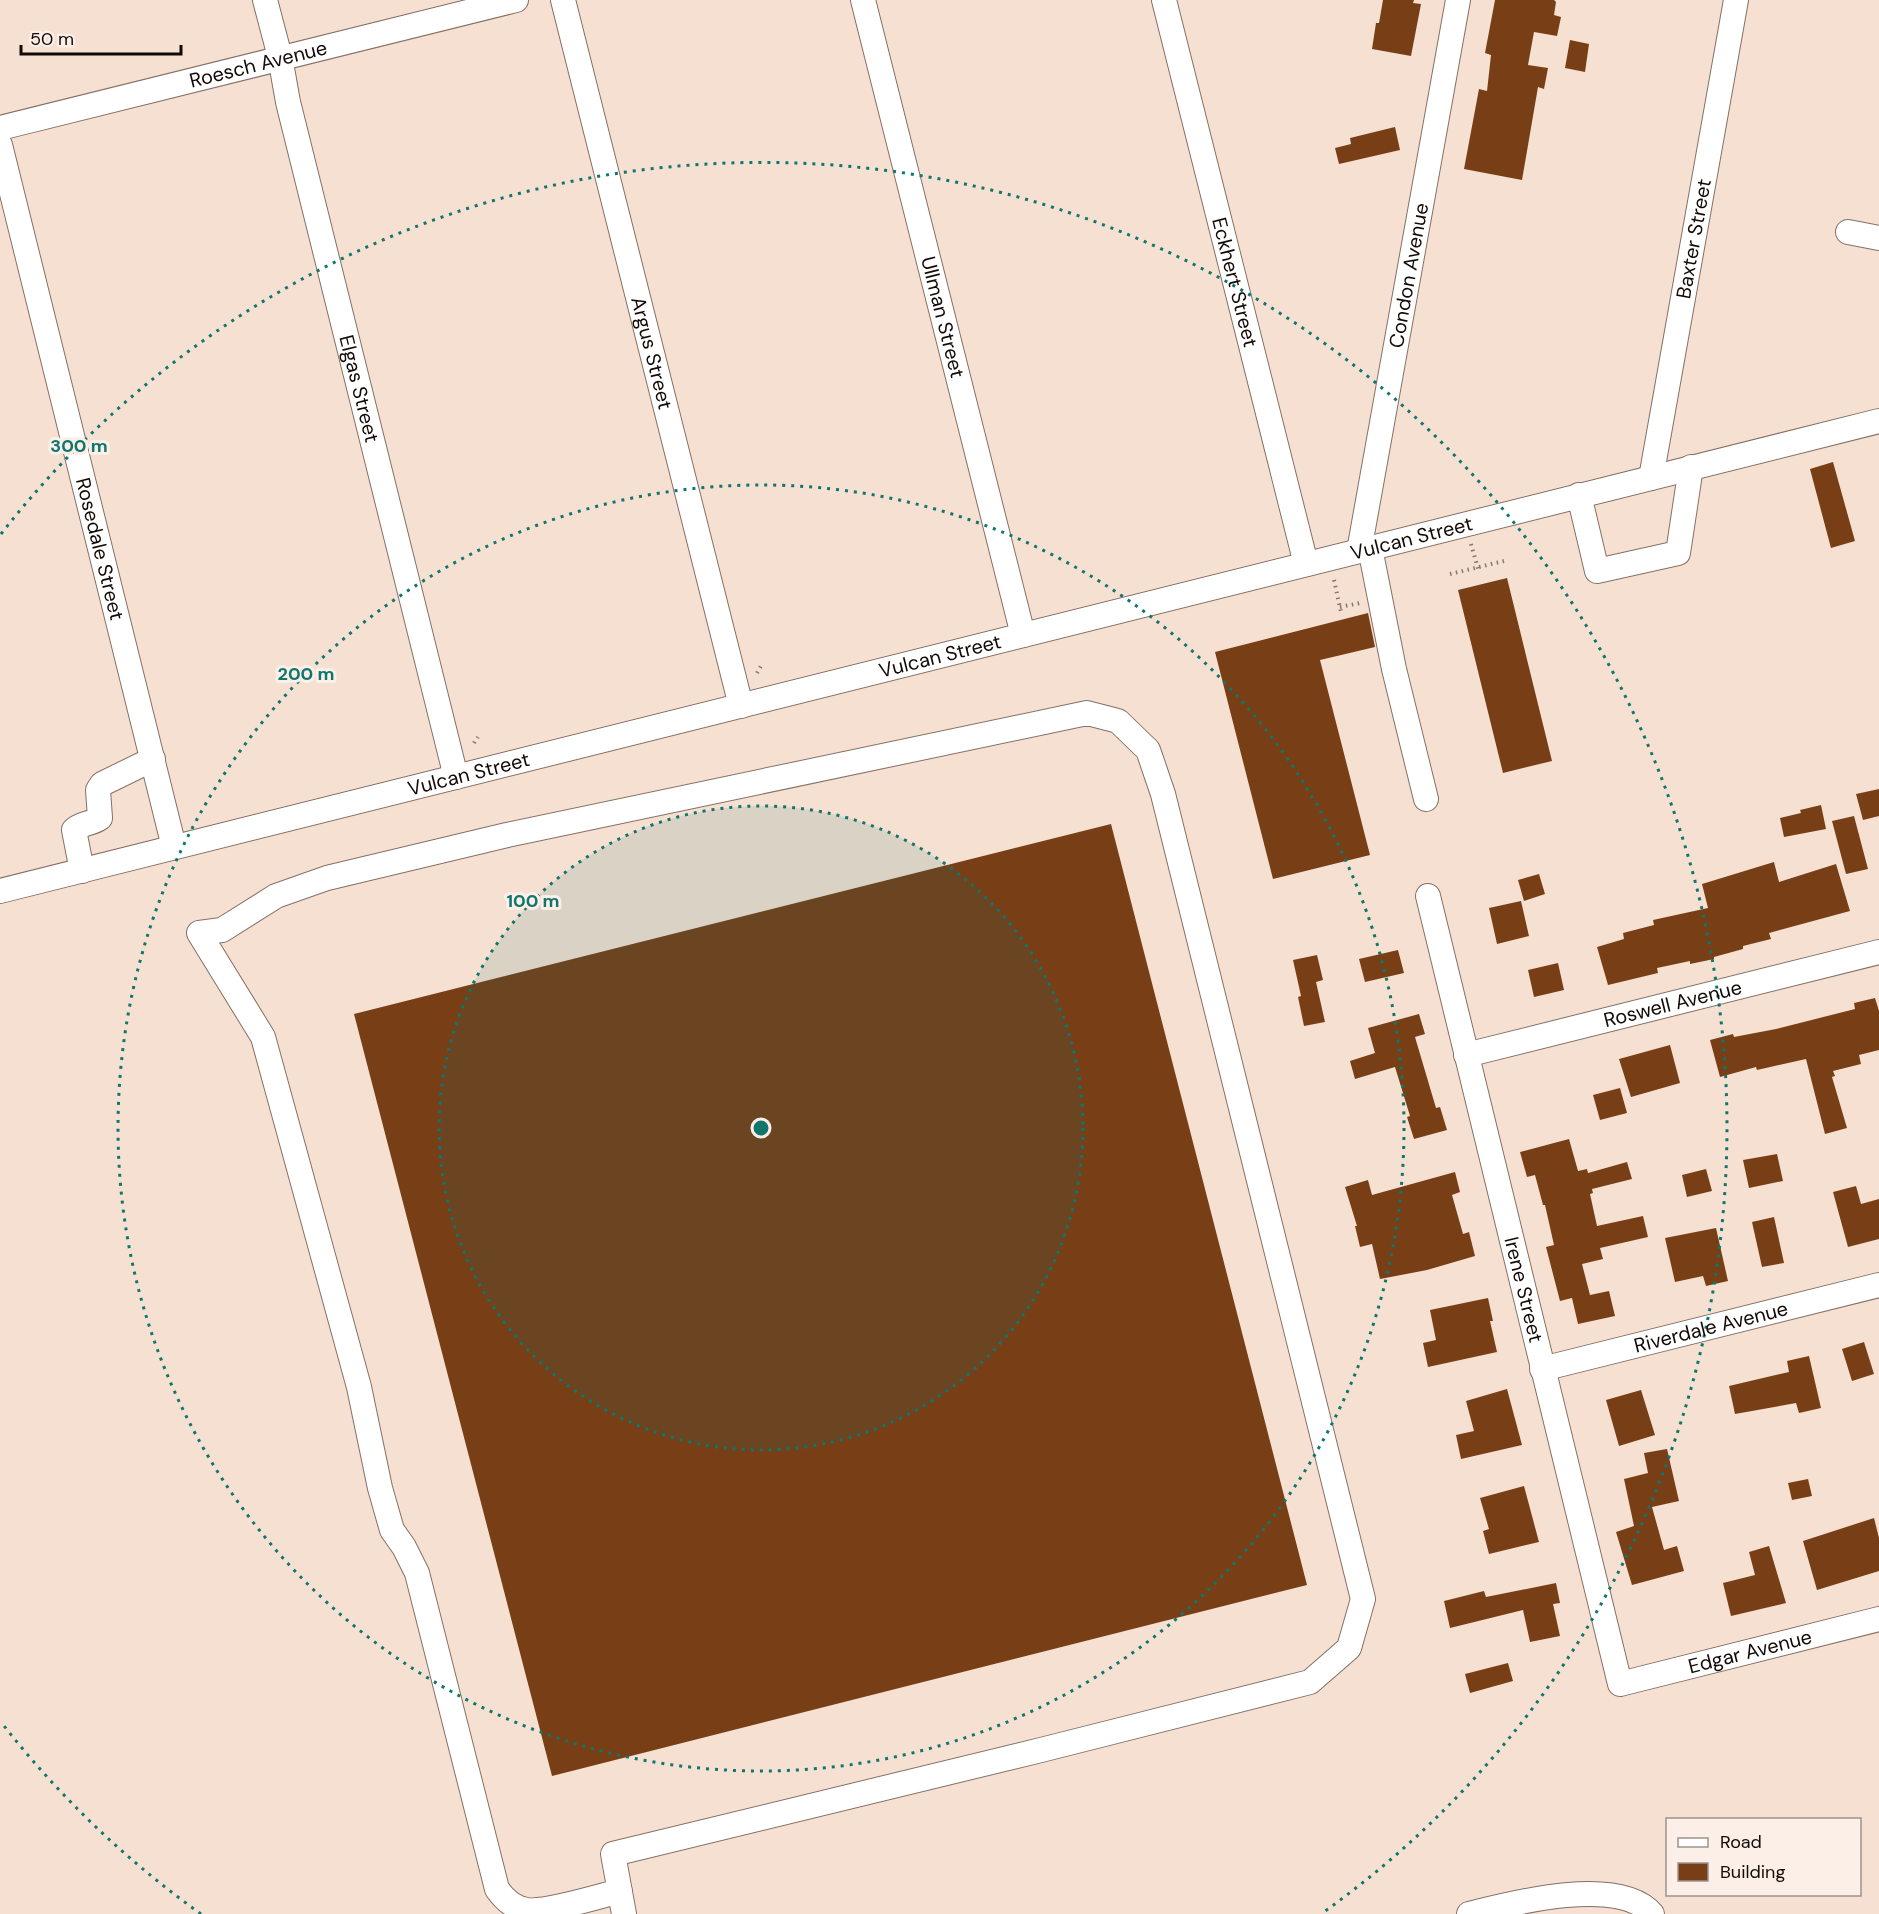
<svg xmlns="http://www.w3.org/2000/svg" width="1879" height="1914" viewBox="0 0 1879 1914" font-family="'DM Sans',sans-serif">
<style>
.building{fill:#783f17}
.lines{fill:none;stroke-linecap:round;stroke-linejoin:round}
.minor-casing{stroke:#847165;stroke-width:26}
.path{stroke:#887970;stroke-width:4;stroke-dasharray:1.5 4.5;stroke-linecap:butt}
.minor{stroke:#fff;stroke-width:24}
.ring{fill:none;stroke:#0f766e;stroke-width:3;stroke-dasharray:3 6}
.labels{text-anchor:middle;stroke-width:6;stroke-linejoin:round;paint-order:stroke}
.street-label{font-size:20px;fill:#110a06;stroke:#fcefe7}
.centre{fill:#0f766e;stroke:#fcefe7;stroke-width:3}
.ring-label{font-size:18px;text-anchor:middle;font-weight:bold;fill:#0f766e;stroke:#fcefe7;stroke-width:6;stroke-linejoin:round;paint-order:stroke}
</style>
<rect width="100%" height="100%" fill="#f6e0d2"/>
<path class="building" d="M1383 0H1414L1413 3 1421 4 1411 56 1372 49 1376 23H1379Z
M1495 0H1554L1556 2 1554 15 1561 17 1557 36 1534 32 1528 65 1548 68 1544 89 1538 87 1522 180 1464 169 1479 89 1487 91 1491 55 1485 53Z
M1570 40 1589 44 1585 72 1565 68Z
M1395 127 1400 150 1339 164 1335 148 1351 144 1350 138Z
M1833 462 1855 541 1831 548 1810 469Z
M1507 578 1552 761 1503 773 1458 590Z
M1368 613 1375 647 1320 660 1370 855 1273 879 1215 652Z
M1879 789V816L1863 820 1856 794Z
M1821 805 1826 829 1784 837 1780 818 1801 813 1800 810Z
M1854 816 1868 869 1846 874 1832 821Z
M1111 824 1307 1585 552 1776 354 1014Z
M1774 862 1779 882 1836 864 1850 911 1769 933 1771 939 1743 946V949L1714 957V959L1690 964V961L1657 968 1658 973 1608 985 1597 947 1624 939 1623 933 1654 925 1653 920 1708 908 1702 884Z
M1539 874 1545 894 1524 901 1518 880Z
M1521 901 1529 936 1497 944 1489 908Z
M1398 950 1404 973 1365 982 1359 959Z
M1317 955 1323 980 1316 982 1325 1022 1304 1026 1298 997 1301 996 1293 960Z
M1558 963 1564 990 1534 997 1528 970Z
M1875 998 1879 1011V1050L1859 1055 1861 1064 1833 1071 1835 1076 1832 1077 1847 1128 1825 1134 1806 1059 1757 1070 1756 1067 1720 1077 1710 1040 1733 1034 1734 1037 1776 1029 1855 1009 1854 1003Z
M1419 1014 1425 1034 1415 1037 1436 1108 1440 1107 1447 1130 1414 1139 1407 1117 1410 1116 1395 1067 1355 1079 1350 1061 1375 1053 1368 1028Z
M1670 1045 1680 1083 1631 1097 1619 1059Z
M1620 1088 1627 1113 1600 1120 1593 1095Z
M1569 1139 1578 1171 1587 1169 1588 1173 1627 1162 1632 1179 1592 1189 1593 1193 1590 1194 1597 1226 1643 1216 1648 1237 1600 1248 1603 1259 1582 1264 1590 1295 1609 1291 1615 1316 1578 1324 1572 1298 1560 1301 1546 1247 1554 1245 1545 1205H1543L1535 1175 1527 1177 1520 1152Z
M1777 1154 1783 1181 1749 1188 1743 1160Z
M1706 1169 1712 1191 1687 1197 1682 1175Z
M1455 1172 1460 1192 1452 1195 1463 1234 1469 1232 1475 1256 1427 1270 1380 1279 1372 1244 1360 1247 1355 1226H1357L1345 1187 1368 1180 1372 1195Z
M1856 1186 1861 1204 1879 1199V1239L1848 1247 1833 1192Z
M1774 1217 1784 1263 1762 1267 1752 1222Z
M1716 1228 1728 1281 1706 1286 1703 1276 1675 1282 1665 1238Z
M1488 1298 1493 1321H1490L1497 1352 1428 1367 1423 1343 1436 1340 1430 1310Z
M1864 1342 1874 1374 1852 1381 1842 1349Z
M1809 1356 1821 1408 1799 1413 1796 1403 1735 1414 1729 1386 1789 1372 1787 1361Z
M1507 1389 1522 1445 1461 1459 1456 1435 1474 1431 1466 1401Z
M1641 1390 1655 1435 1619 1446 1606 1400Z
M1667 1449 1679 1501 1652 1507 1664 1550 1677 1546 1684 1571 1632 1585 1616 1532 1634 1526 1624 1479 1648 1473 1644 1453Z
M1808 1479 1812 1496 1792 1500 1788 1483Z
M1524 1486 1539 1542 1489 1554 1483 1531 1489 1529 1480 1498Z
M1874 1518 1879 1538V1571L1817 1590 1803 1541Z
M1769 1546 1786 1603 1731 1616 1723 1583 1755 1575 1749 1552Z
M1556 1583 1560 1603 1553 1604 1560 1636 1530 1642 1523 1610 1450 1628 1444 1601 1484 1591 1486 1597Z
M1508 1663 1513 1681 1470 1693 1465 1674Z"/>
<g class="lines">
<g class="minor-casing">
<g id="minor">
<path id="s1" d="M265 0 280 57 288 102 456 777"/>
<path id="s2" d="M563 0 741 706"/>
<path id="s3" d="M863 0 1023 635"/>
<path id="s4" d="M1164 0 1306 564"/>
<path id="s5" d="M0 128 516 0"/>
<path id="s6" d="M0 145 174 847"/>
<path d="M1848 232 1879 238"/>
<path id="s7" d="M1651 478 1736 0"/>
<path d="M1579 495 1597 571 1678 553 1691 467"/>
<path d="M1370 548 1394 669 1426 799"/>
<path id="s8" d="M1359 551 1458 0"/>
<path d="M82 871 74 830C81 823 92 824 100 818L98 790 102 784 153 759"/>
<path id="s9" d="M0 891 1879 421"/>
<path id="s10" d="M1428 896 1620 1684 1879 1619"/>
<path id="s11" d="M1466 1055 1879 952"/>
<path id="s12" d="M1542 1369 1879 1285"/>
<path d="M620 1891C600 1896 545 1913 527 1910 513 1908 504 1899 497 1889L417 1573 404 1547 392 1530 380 1488 359 1387 263 1037 199 933 222 930 276 896 327 878 507 835 1087 713 1118 721 1148 750 1163 794 1363 1599 1349 1648 1310 1682 1041 1750 613 1854 624 1914"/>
<path d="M1469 1914C1512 1903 1619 1875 1652 1914"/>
</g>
</g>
<path class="path" d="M1471 544 1479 572
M1450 574 1504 561
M1334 580 1341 612
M1340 607 1360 603
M757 673 761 666
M474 743 478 737"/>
<use href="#minor" class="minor"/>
</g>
<circle cx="761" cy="1128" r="322" fill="#0f766e" fill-opacity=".12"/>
<g class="ring">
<circle cx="761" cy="1128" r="322"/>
<circle cx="761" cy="1128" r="643"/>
<path d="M201 1914A965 965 0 0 1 1 1722M1 534A965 965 0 1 1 1321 1914"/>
</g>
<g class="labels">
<g class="street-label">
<text dy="7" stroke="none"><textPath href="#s5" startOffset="266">Roesch Avenue</textPath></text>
<text dy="7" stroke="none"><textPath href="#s7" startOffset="243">Baxter Street</textPath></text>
<text dy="7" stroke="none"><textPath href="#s8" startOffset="280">Condon Avenue</textPath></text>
<text dy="7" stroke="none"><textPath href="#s4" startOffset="291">Eckhert Street</textPath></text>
<text dy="7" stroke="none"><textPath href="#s3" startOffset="327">Ullman Street</textPath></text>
<text dy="7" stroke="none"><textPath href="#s2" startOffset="364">Argus Street</textPath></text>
<text dy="7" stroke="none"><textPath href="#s1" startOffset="400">Elgas Street</textPath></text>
<text dy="7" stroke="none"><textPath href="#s9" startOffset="1455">Vulcan Street</textPath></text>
<text dy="7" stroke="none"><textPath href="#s6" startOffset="416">Rosedale Street</textPath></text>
<text dy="7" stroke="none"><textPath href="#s9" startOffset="969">Vulcan Street</textPath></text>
<text dy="7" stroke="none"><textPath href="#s9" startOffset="483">Vulcan Street</textPath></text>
<text dy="7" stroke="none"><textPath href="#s11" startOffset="213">Roswell Avenue</textPath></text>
<text dy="7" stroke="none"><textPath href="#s10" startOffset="405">Irene Street</textPath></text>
<text dy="7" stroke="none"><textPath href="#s12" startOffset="174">Riverdale Avenue</textPath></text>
<text dy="7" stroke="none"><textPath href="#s10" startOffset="945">Edgar Avenue</textPath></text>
</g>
</g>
<circle cx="761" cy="1128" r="9" class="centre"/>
<g class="ring-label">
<text x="79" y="452">300 m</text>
<text x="306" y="680">200 m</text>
<text x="533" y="907">100 m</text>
</g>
<rect x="1666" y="1818" width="195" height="78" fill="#fcefe7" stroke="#9e938d" stroke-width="1.5"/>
<rect x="1678" y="1838" width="30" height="9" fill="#ffffff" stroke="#9e938d" stroke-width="1.5"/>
<text x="1720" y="1848" font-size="18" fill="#110a06">Road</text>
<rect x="1678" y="1863" width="30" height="18" fill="#783f17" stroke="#9e938d" stroke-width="1.5"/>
<text x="1720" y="1878" font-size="18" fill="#110a06">Building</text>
<path d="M21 45v9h160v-9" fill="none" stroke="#110a06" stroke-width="3"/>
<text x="30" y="45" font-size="18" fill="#110a06" stroke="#fcefe7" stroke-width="4.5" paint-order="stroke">50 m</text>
</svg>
